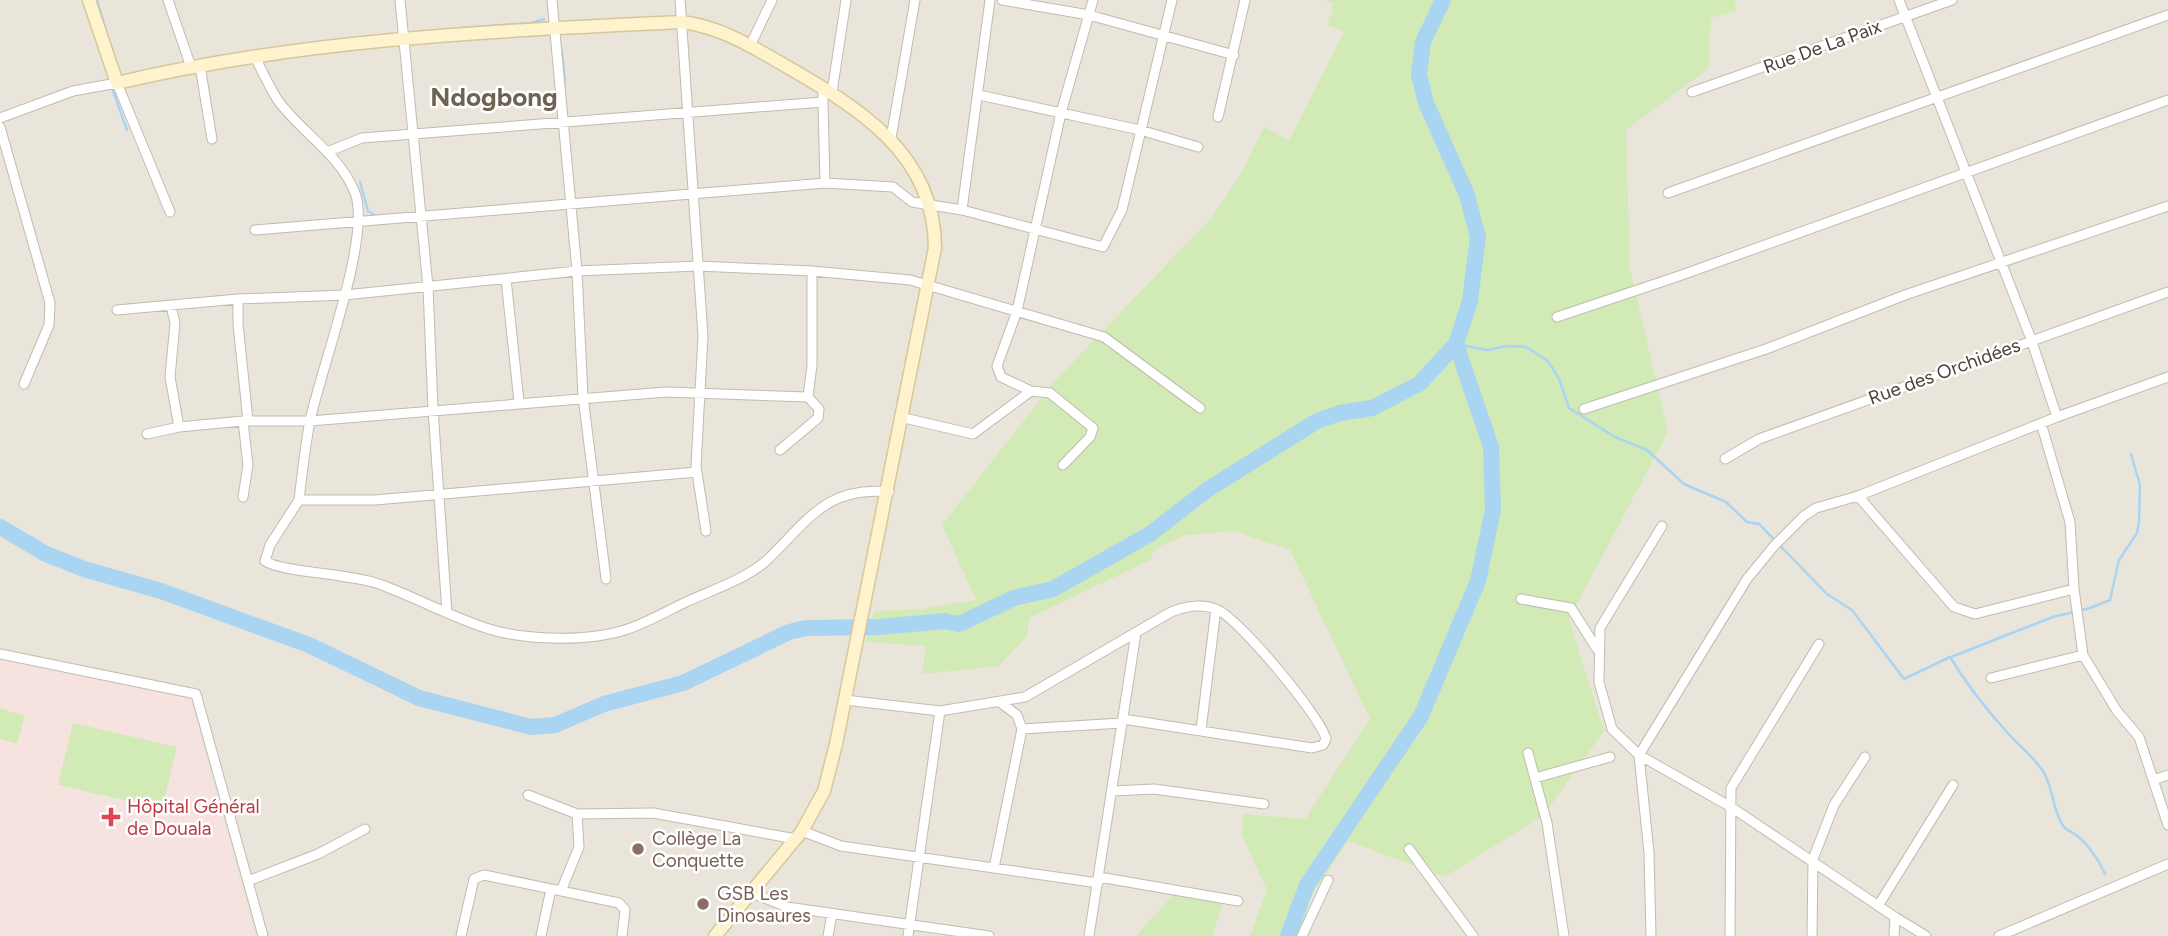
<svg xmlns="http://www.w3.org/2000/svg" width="2168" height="936" viewBox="0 0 2168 936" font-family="Figtree,sans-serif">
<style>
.residential{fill:#eae5da}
.medical{fill:#f6e3e0}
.green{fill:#d2eab5}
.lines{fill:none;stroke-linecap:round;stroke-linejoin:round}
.stream{stroke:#a9d4f2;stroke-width:2.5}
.river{stroke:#a9d4f2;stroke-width:16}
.minor-casing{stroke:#c2bbae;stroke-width:11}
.secondary-casing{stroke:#d6c79b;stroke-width:15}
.minor{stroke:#fff;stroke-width:9}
.secondary{stroke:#fff3cd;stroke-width:12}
.health-dot{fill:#e0444e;stroke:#fff;stroke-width:2.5}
.education-dot{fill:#8d6e63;stroke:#fff;stroke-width:2.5}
.labels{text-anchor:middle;stroke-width:5;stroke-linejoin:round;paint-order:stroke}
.street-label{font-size:19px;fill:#4b4439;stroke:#fff}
.health-label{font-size:19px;fill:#be3a42;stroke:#fff;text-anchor:start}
.education-label{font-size:19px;fill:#785e54;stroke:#fff;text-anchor:start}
.district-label{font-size:26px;font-weight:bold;fill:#6e6250;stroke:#fff}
</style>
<rect width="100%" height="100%" fill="#f6f3ec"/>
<path class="residential" d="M0 0H2168V936H0Z"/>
<path class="medical" d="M0 658 190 699 255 936H0Z"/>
<path class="green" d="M1324 0H1735L1736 11 1711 18 1708 69 1626 130 1630 269 1668 432 1569 619 1604 731 1544 815 1444 877 1348 841 1310 898 1301 936H1250L1267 890 1241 833 1244 814 1305 819 1370 719 1290 550 1234 531 1186 535 1156 548 1150 560 1029 618 1027 636 999 666 922 674 926 646 866 642 874 611 921 609 976 600 942 525 1055 381 1212 217 1241 174 1264 127 1289 141 1344 32 1328 25 1334 4Z
M0 708 25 716 17 744 0 739Z
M73 723 177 747 162 809 58 785Z
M1174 894 1222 904 1212 936H1136Z"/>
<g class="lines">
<path class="stream" d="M97 0 107 34
M450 29 531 23 544 19
M562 51 565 85
M112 88 127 130
M360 182 368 211 376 216
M1456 344 1487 350 1507 346 1526 347 1548 361 1559 379 1569 408 1615 437 1647 450 1684 484 1726 502 1747 522 1759 524 1827 594 1852 610 1904 679 1950 657C1966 683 1985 708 2006 731 2018 745 2032 755 2043 771 2054 789 2052 809 2063 826 2067 831 2071 831 2076 835 2088 844 2099 860 2105 874
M1951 657 2053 617 2090 608 2110 600 2119 560 2137 533 2139 522 2140 485 2131 454"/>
<path class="river" d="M0 527 46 554 84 569 161 591 309 645 419 698 531 727 555 725 604 704 683 683 789 632 806 628 879 627 945 621 959 624 1014 598 1053 589 1150 534 1207 490 1317 421 1340 413 1372 408 1419 384 1456 344 1470 301 1478 237 1467 195 1426 103 1419 75 1423 42 1443 0
M1288 936 1307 885 1421 716 1478 581 1493 510 1491 447 1456 344"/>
<g class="minor-casing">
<path id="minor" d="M168 0 191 67
M400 0 428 287 433 409 447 613
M552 0 577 271 583 397 606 579
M680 0 703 336 696 466 706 531
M1002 0 1089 15 1234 55
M1899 0 2031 339 2057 417
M750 46 772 0
M255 57C262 71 269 86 277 99 300 132 340 154 355 193 372 236 320 371 310 421 305 447 302 474 299 500
M200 66 212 139
M832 92 846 0
M1692 92 1952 0
M979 95 1140 130 1198 147
M823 102 825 183
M1218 117 1245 0
M0 118 73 91 117 83 170 212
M0 127 50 303 49 325 24 384
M891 138 915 0
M327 152 362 138 823 102V87
M1668 193 2168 15
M962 210 990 0
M255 230 825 183 893 187 912 202 962 210 1103 247 1122 210 1172 0
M506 279 519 402
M171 306 175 323 170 377 179 427
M117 310 238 299
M1557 317 1679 276 2168 100
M1031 391 1001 377 997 366 1017 311 1061 113 1093 0
M808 397 812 365V271
M1584 409 1766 349 1905 295 2168 206
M900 417 973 434 1031 391 1050 393 1093 428 1090 437 1063 465
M248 421 238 324V299L345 295 577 271 698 266 812 271 910 280 1104 337 1200 408
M2041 423 2070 522 2074 589 2083 655 2117 711 2139 737 2168 825
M147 434 179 427 243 421H310L666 392 808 397
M780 450 818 418 819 409 808 397
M1725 459 1759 439 2168 292
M697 472 375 500H299L270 545 265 561C284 573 349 573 379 584 415 597 449 616 486 628 525 641 589 642 628 629 648 622 667 611 686 602 712 590 744 580 766 561 806 523 826 485 889 492
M1858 496 1954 607 1975 614 2074 589
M243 497 248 465 243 421
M1662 526 1600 628 1599 682 1612 729 1639 755 1731 807 1895 917 1894 936
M1521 599 1571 608 1597 649
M0 654 196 694 263 936
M1991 678 2083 655
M845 700 940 711
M1022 729 1122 723
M1201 730 1216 609
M1528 753 1547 823 1564 936
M1535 778 1610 757
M2153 780 2168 775
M1112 791 1154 789 1264 804
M528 795 577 814 653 813 796 839
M802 831 841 846 1098 883
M1409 849 1473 936
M994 868 1022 729 1017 715 1001 703
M1099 877 1238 901
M248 881 318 854 365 829
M561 891 579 847 577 814
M752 893 787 907 989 936
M1878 906 1953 785
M1895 917 1926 936
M461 936 474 879 484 875 619 903 625 910 622 936
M541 936 551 889
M828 936 832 914
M908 936 940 711 1025 697 1171 612C1186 606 1202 603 1218 610 1240 620 1321 717 1326 739L1323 745 1312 748 1123 719
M1089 936 1136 633
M1302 936 1328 880
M1651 936 1649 853 1639 755 1747 579 1774 546 1804 516 1816 508 1858 496 2057 417 2168 377
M1730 936 1731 788 1819 644
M1812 936 1813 859 1834 805 1865 757
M1999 936 2168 864"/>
</g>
<g class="secondary-casing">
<path id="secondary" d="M89 0 117 83C302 39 493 31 682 22 721 27 751 46 784 65 857 107 935 153 935 248L836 744 824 791 802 831 715 936"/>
</g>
<use href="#minor" class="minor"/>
<use href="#secondary" class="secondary"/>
</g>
<path class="health-dot" d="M107.5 806.5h7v7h7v7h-7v7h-7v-7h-7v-7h7z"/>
<g class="education-dot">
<circle cx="638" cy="849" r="7"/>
<circle cx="703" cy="904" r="7"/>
</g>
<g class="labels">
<g class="street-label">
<text transform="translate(1822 46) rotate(-20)" y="7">Rue De La Paix</text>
<text transform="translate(1944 371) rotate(-20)" y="7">Rue des Orchidées</text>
</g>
<g class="health-label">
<text x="127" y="813">Hôpital Général<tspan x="127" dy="22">de Douala</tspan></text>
</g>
<g class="education-label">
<text x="652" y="845">Collège La<tspan x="652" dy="22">Conquette</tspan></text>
<text x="717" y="900">GSB Les<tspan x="717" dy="22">Dinosaures</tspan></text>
</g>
<g class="district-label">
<text x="494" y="106">Ndogbong</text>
</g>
</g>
</svg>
